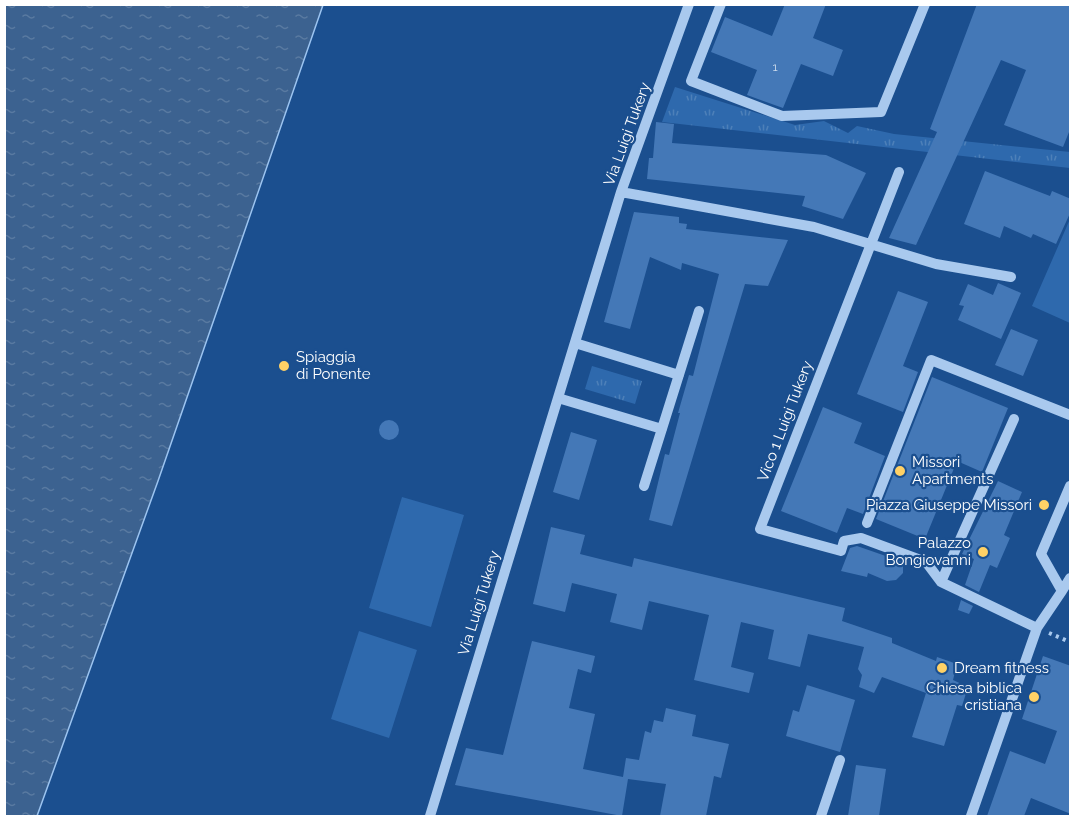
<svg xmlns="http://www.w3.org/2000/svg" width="1075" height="821" viewBox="0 0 1075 821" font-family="Raleway,sans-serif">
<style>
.grass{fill:url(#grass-tufts)}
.garden{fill:#2e69ad}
.water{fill:url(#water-ripples);stroke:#9cc4f0;stroke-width:1.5}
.building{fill:#4478b7}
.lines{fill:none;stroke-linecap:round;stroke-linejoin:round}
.path{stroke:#a9c9ee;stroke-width:4;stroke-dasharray:3 4.5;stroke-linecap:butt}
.minor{stroke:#a9c9ee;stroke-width:10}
.poi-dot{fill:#ffd166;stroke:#1b4f8f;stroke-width:2}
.labels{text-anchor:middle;stroke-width:4.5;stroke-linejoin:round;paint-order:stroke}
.number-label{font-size:12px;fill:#d0dded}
.street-label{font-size:15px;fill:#fff;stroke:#1b4f8f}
.poi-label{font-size:15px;fill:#fff;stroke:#1b4f8f;text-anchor:start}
</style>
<defs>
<pattern id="grass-tufts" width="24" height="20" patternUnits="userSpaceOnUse" patternTransform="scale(1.5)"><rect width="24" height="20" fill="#2e69ad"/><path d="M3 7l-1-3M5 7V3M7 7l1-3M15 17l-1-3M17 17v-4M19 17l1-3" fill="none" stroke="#4d80b9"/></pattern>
<pattern id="water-ripples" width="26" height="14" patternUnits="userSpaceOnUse" patternTransform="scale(1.5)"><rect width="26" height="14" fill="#3c6290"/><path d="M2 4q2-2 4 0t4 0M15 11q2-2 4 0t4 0" fill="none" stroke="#597aa1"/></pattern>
</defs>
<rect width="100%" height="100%" fill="#1b4f8f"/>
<path class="grass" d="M675 87 795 125 824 121 848 133 857 126 894 134 1070 152V168L662 122Z
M592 366 642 381 635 404 585 389Z"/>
<path class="garden" d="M1070 219V323L1032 306Z
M402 497 464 515 431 627 369 608Z
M359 631 417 650 389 738 331 719Z"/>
<path class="water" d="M5 4 323 5 158 481 37 816H4Z"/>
<path class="building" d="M785 4H826L813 38 843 50 833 76 801 64 783 108 747 95 757 70 711 52 725 17 772 36Z
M977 4H1071V127L1063 147 1004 125 1026 70 1001 60 916 245 889 238 937 132 930 129Z
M656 122 674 124 672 143 826 155 866 173 843 219 802 206 805 196 647 179 649 158H653Z
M985 171 1050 196 1052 191 1071 199V211L1056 244 1033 234 1031 238 1004 226 1000 238 964 224Z
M634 212 679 217V223L687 224 686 229 788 240 768 286 745 284 672 526 649 520 665 454 669 455 680 413H678L689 375 693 376 719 274 682 263 681 270 650 257 630 329 604 322Z
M998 283 1021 293 1001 339 958 320 964 306 959 305 968 284 993 295Z
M898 291 928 302 903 366 918 372 903 412 857 394Z
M1011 329 1038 340 1023 376 995 365Z
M932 377 1008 408 982 472 957 461 925 539 876 519Z
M823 407 862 423 854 443 885 456 863 514 847 508 837 533 781 511Z
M379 430a10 10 0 1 1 20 0a10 10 0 1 1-20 0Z
M571 432 597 440 579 500 553 492Z
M998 481 1022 492 1004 535 1010 538 997 568 990 565 979 592 965 585 974 559 962 554Z
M551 527 585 535 580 554 632 567 634 558 845 608 842 621 892 638V643L936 661 937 657 957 664 953 680 968 687 962 706 957 705 944 746 912 737 926 693 882 677 874 693 859 687 862 675 858 669 864 647 808 634 800 667 768 659 774 630 741 622 731 667 754 673 749 693 694 680 709 615 649 601 642 630 610 622 617 594 572 583 565 612 533 604Z
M857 546 903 562V573L896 580 887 581 868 573 867 577 841 571 850 548Z
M961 600 973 606 969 614 958 610Z
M532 641 595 656 591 673 578 669 569 708 595 714 583 769 623 777 626 758 639 760 645 731 651 733 654 720 663 722 666 708 696 715 692 736 729 744 721 778 714 776 706 816H660L666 784 628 779 622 816 455 785 466 748 503 755Z
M1043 656 1071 666V814L1031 798 1024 816H987L1010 751 1045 764 1057 731 1022 719Z
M807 685 855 700 840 752 786 736 793 710 799 712Z
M856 765 886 769 879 816H848Z"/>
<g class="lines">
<path class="path" d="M1049 633 1070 642"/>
<path class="minor" d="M721 4 691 81 782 116 881 112 925 4
M899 172 760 529 841 551 844 541 861 538 926 562 941 582
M621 192 814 227 936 264 1011 277
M575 343 679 375
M558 398 662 429
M1014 419 941 582 1037 628
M644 486 699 311
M1070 486 1041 554 1062 591 1070 578
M867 523 931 360 1070 415
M430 816 621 192 689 4
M821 816 840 760
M971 816 1037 628 1062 591"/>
</g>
<g class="poi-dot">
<circle cx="284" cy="366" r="6"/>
<circle cx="900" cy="471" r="6"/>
<circle cx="1044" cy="505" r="6"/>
<circle cx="983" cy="552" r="6"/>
<circle cx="942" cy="668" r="6"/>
<circle cx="1034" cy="697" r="6"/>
</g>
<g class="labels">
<g class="number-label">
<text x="775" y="71">1</text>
</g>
<g class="street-label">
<text transform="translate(627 134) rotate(-70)" y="5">Via Luigi Tukery</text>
<text transform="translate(785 421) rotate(-69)" y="5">Vico 1 Luigi Tukery</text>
<text transform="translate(479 603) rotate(-73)" y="5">Via Luigi Tukery</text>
</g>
<g class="poi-label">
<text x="296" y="362">Spiaggia<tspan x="296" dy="17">di Ponente</tspan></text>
<text x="912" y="467">Missori<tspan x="912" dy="17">Apartments</tspan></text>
<text x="1032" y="510" text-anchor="end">Piazza Giuseppe Missori</text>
<text x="971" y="548" text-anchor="end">Palazzo<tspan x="971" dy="17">Bongiovanni</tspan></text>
<text x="954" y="673">Dream fitness</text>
<text x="1022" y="693" text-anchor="end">Chiesa biblica<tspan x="1022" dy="17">cristiana</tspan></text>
</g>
</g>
<rect width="1075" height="821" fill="none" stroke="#ffffff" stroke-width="12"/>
</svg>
